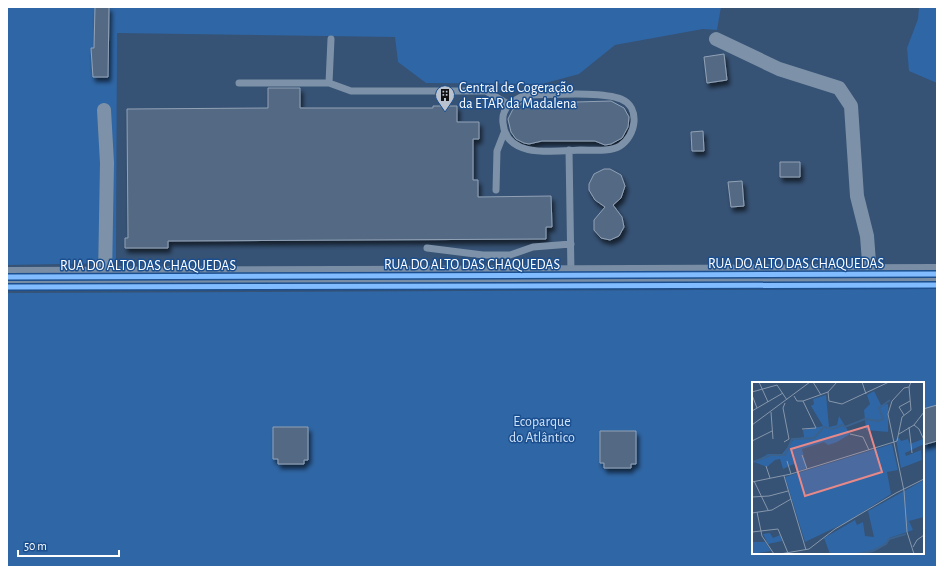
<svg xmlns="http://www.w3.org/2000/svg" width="944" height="574" viewBox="0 0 944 574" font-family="'Alegreya Sans',sans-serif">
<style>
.green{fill:#2f66a5;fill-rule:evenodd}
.building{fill:#526984;stroke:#92a2b6;filter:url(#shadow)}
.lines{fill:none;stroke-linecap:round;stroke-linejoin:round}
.lane{stroke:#7d92a8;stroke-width:7}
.street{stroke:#7d92a8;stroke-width:14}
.secondary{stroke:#798da4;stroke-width:20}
.cycleway-casing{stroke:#1b4f8f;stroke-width:8}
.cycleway{stroke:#80bcff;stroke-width:5}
.labels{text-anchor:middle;stroke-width:3;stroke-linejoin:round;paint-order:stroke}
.poi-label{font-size:14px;fill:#fff;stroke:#1b4f8f;text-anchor:start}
.street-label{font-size:14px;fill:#fff;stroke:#1b4f8f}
.park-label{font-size:14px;fill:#cfe3fa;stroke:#1b4f8f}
.inset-river{fill:none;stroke:#3b618d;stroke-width:2}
.inset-road{fill:none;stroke:#8697ac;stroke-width:1}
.view{fill:#e88989;fill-opacity:0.15;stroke:#e88989;stroke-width:2}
.inset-edge{fill:none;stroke:#fff;stroke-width:2}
</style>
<defs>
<filter id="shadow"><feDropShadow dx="2.5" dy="4.5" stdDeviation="2" flood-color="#0009"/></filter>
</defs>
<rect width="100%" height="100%" fill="#365274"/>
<path class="green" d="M7 7H721L717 30 703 29 615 45 579 74 542 84 426 83 398 62 395 37 117 33 116 263 7 265Z
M919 7H937V83L909 71 907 48 918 19Z
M937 289V567H7V293ZM753 383H923V553H753Z"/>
<path class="building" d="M95 7H109L108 77H93L91 48H94Z
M724 54 727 80 707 83 704 57Z
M268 88H300V108H433V106H457V122H479V139H473V180H478V197L551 196 552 227H546V239L168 241V248H125V238H128L127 109 268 108Z
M526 100 541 103 611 101 624 108 629 117 628 127 622 138 611 144 605 145 595 141H542L529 144 524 143 516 139 511 132 508 119 513 109Z
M703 131 704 151H692L691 132Z
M780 162H800V177H780Z
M604 169H610L621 175 625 186 621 198 613 205 622 217 624 227 619 236 610 240 601 238 594 230V220L605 207 595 200 589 190V184L594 174Z
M742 181 744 206 731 207 728 182Z
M937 405V441L923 445V409Z
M273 427H308V460H304V464H278V459H273Z
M600 431H636V464H631V468H604V463H600Z"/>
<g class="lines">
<path class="lane" d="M239 83H329L351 91H486L508 104
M329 83 331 39
M525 95C548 95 602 91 621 99 641 107 636 136 620 146 610 152 593 150 581 150 554 151 506 159 503 123 501 107 513 101 525 95Z
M569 150 571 274
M496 190 497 151 504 133
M427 248 483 255H510L533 247 571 244"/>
<path class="street" d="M716 39 779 69 839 88 851 106 857 196 867 236 870 275
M104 110 107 163 105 277"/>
<path class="secondary" d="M7 277 937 274"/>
<g class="cycleway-casing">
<path id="cycleway" d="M7 277 937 274
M7 287 937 285"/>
</g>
<use href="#cycleway" class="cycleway"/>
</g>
<defs>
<g id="building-pin" transform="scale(1)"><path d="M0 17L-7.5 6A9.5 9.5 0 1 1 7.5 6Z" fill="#b9c2ce" stroke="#1b4f8f"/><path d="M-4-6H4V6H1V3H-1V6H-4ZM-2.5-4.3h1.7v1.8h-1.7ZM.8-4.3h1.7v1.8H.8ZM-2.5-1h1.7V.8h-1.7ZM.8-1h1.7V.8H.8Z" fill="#111"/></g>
</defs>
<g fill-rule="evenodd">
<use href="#building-pin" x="445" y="95"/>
</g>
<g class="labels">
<g class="poi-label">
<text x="459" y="92">Central de Cogeração<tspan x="459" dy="16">da ETAR da Madalena</tspan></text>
</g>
<g class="street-label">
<text x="796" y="268">RUA DO ALTO DAS CHAQUEDAS</text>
<text x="472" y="269">RUA DO ALTO DAS CHAQUEDAS</text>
<text x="148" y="270">RUA DO ALTO DAS CHAQUEDAS</text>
</g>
<g class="park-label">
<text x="542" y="426">Ecoparque<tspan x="542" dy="16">do Atlântico</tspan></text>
</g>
</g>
<g transform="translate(752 382)">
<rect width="172" height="172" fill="#365274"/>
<path d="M122 9 129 23 136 22V50L114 48 112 28 118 22 115 13ZM74 13 77 45 85 43 87 34 98 52 85 60 76 63 72 60 50 67 55 86 46 89 42 82 31 87 28 77 23 78 15 85 2 80 16 72H30L42 57 52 55 51 48 71 44 59 24 62 22 61 17ZM147 56 149 59 156 57 158 62 171 57 172 62 153 71 154 74 169 68 170 78 149 86 144 57ZM140 62 146 88 135 90 139 112 95 140 53 160 33 95ZM172 98V135L157 139 161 148 137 156 133 162 122 168 105 172H78L72 156 103 138 105 143 111 140 113 154 122 155 116 129ZM18 151 21 156 28 153 30 159 16 162 11 152ZM0 160H13L19 169 0 172Z" fill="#2f66a5"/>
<path class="inset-river" d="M1 80 19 73H33L40 57 62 56 72 45 81 47 90 43 93 45 113 37 126 39 131 37 127 26 138 18M62 172H77M105 172 121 169 134 162 137 157 154 152"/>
<path class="inset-road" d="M7 0 16 20M61 0 69 13M110 0 114 12M159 0 157 5 152 6 140 19 136 32 152 109 155 150 162 172M0 10 25 3 35 18M76 10 85 0M0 13 5 26M42 14 45 19H51L76 10 77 19 90 22 137 0M0 29 31 11M19 30 21 57M152 33 147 25 158 19M0 43 58 0M162 43 167 47 172 58M157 45 160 71M50 47 64 46 51 19M98 52 111 55 117 68M147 52 162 43 172 30M0 59 20 49M32 60 37 57 31 26 33 21M50 73 55 87M35 79 39 92M14 84 18 96M32 94 54 168M2 99 16 128M0 100 39 92 145 59 150 35 159 28 157 5M0 115 17 114 36 109M5 130 10 154 22 172M0 131 20 128 39 117M0 150 26 147 36 171M161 165 165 158 172 153M28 172 57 167 83 147 144 111 172 97"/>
<path class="view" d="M116 44 130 90 53 114 39 67Z"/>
<rect width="172" height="172" class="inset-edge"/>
</g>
<rect width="944" height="574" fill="none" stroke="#ffffff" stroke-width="16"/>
<path d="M18 550v6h101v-6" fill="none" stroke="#ffffff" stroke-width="2"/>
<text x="24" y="550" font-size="12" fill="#ffffff" stroke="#1b4f8f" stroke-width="3" paint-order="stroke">50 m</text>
</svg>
